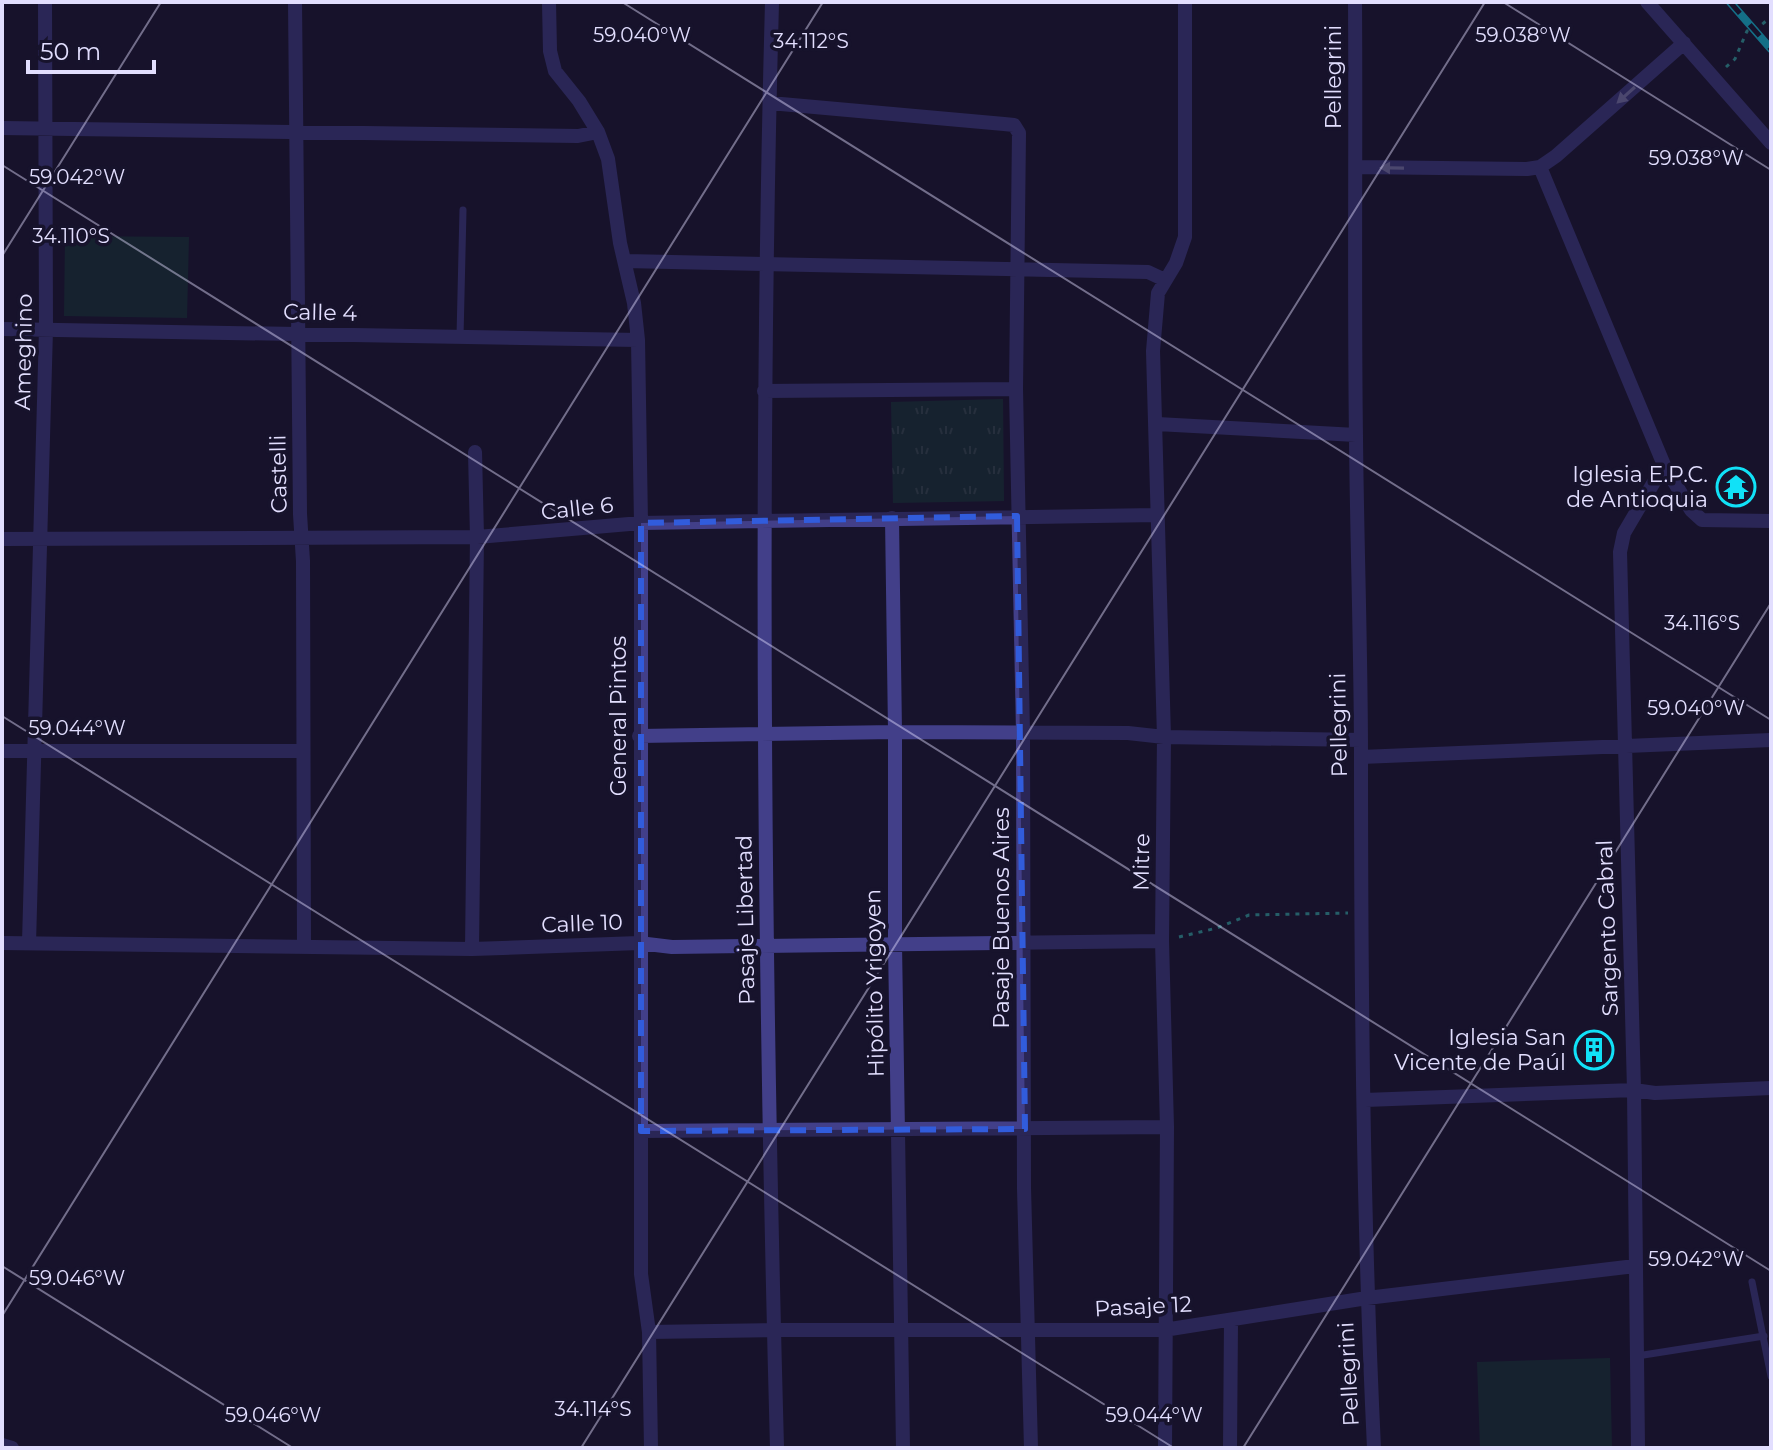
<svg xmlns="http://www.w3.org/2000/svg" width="1773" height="1450" viewBox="0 0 1773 1450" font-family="Montserrat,sans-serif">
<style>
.grass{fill:#163634}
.park{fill:url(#park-tufts)}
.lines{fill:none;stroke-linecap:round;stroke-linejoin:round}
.path{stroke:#35bbb2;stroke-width:3;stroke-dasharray:4 6;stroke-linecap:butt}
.service{stroke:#423f89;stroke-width:7}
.minor{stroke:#423f89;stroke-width:14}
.rail-casing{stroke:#11e1f7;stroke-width:8}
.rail{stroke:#17132c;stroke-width:5;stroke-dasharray:15;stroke-linecap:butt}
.oneway{fill:#8a87be}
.marked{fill:none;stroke:#315cdc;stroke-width:6;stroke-dasharray:16 10;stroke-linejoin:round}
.ticks{fill:none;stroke:#e2defe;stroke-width:2;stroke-opacity:0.45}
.labels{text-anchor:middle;stroke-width:7;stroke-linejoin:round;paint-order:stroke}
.street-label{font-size:22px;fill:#e2defe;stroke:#17132c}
.poi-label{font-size:22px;fill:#e2defe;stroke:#17132c;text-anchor:end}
.ticks-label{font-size:20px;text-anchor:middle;fill:#e2defe;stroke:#17132c;stroke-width:7;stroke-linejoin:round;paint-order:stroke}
</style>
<defs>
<pattern id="park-tufts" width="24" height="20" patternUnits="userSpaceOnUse" patternTransform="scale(2)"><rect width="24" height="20" fill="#163634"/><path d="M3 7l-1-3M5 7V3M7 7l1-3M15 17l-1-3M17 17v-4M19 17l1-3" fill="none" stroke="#385352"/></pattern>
</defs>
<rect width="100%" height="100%" fill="#17132c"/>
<path class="grass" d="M65 236 189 237 187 318 64 316Z
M1610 1358 1612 1448H1480L1477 1362Z"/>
<path class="park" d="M1003 399 1004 501 893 503 891 402Z"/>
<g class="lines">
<path class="path" d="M1726 67 1735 59 1747 31 1755 30 1771 17
M1179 937 1217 928 1249 915 1348 913"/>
<path class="service" d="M460 337 463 210
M1752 1282 1771 1376
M1637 1356 1764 1336"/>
<path class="minor" d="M295 2 300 514 303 561 304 946
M549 2 550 51 555 71 579 101 598 132 608 159 620 243 634 303 638 340 641 523V1274L649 1332 651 1448
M772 2C759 484 764 966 777 1448
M1355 2C1356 147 1354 293 1356 438 1357 545 1361 651 1361 758 1361 988 1363 1218 1374 1448
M1647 2 1771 143
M770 103 1004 124 1014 125 1019 133 1016 389 1023 733 1024 1188 1031 1448
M2 128 578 136 598 132
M1356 167 1527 169 1540 167 1556 156 1684 43
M1540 167 1664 465 1691 510 1702 520 1771 521
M625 261 1148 272 1165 280
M2 329 638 340
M764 391 1016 389
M1157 424 1356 435
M892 518 895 732V944L903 1448
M2 539 477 537 641 523 1157 515
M639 736 895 732 1128 733 1164 737 1361 740
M2 751H303
M1361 757 1771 740
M2 943 472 949 639 943 672 947 1162 941
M29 943 46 329 45 2
M472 949 477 537 475 452
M1365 1100 1634 1090 1655 1093 1771 1088
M641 1131 1167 1127
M649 1332 774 1330H1164L1367 1298 1635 1266
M2 1445 12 1448
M1165 1448 1167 1127 1162 941 1164 737 1153 351 1158 293 1176 263 1185 237V2
M1230 1448 1231 1321
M1638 1448 1634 1090 1620 552 1624 533 1664 465"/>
<g class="rail-casing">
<path id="rail" d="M1730 2 1771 49"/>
</g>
<use href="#rail" class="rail"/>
</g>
<defs><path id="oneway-solid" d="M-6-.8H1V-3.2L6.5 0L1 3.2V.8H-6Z" transform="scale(2)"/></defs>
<g class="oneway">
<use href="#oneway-solid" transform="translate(1626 95) rotate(138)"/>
<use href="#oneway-solid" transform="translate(1392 168) rotate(-179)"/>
</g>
<path d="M0 0H1773V1450H0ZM1017 516 1025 1129 641 1131V523Z" fill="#17132c" fill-opacity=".55" fill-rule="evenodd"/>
<path class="marked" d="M1017 516 1025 1129 641 1131V523Z"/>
<path class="ticks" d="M622 2 1771 720M1503 2 1771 170M2 165 1771 1271M2 256 161 2M2 716 1174 1448M2 1266 293 1448M2 1316 823 2M581 1448 1485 2M1243 1448 1771 603"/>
<defs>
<g id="temple-ring" transform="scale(2)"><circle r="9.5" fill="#17132c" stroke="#11e1f7" stroke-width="1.5"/><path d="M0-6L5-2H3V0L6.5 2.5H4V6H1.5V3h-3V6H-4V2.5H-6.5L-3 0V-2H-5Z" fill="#11e1f7"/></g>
<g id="building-ring" transform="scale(2)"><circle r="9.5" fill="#17132c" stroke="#11e1f7" stroke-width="1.5"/><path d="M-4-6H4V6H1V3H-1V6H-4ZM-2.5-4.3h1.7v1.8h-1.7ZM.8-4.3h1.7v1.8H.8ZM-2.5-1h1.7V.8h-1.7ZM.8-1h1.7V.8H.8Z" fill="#11e1f7"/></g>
</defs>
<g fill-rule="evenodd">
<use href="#temple-ring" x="1736" y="487"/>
<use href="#building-ring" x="1594" y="1050"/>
</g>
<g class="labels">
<g class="street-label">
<text transform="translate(1333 77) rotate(-90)" y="8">Pellegrini</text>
<text transform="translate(320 312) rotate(1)" y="8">Calle 4</text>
<text transform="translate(23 352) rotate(-89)" y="8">Ameghino</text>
<text transform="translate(278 474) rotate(-91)" y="8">Castelli</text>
<text transform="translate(577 508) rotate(-6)" y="8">Calle 6</text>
<text transform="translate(618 716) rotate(-90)" y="8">General Pintos</text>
<text transform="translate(1338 725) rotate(-91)" y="8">Pellegrini</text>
<text transform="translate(1141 862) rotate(-89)" y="8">Mitre</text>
<text transform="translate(1001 918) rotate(-90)" y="8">Pasaje Buenos Aires</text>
<text transform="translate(745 920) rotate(-91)" y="8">Pasaje Libertad</text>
<text transform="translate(582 923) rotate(-2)" y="8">Calle 10</text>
<text transform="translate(1607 928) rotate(-92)" y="8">Sargento Cabral</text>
<text transform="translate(874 983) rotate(-91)" y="8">Hipólito Yrigoyen</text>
<text transform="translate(1143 1306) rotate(-3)" y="8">Pasaje 12</text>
<text transform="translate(1348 1374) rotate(-93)" y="8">Pellegrini</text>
</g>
<g class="poi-label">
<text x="1708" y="482">Iglesia E.P.C.<tspan x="1708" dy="25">de Antioquia</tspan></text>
<text x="1566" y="1045">Iglesia San<tspan x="1566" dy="25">Vicente de Paúl</tspan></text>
</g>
</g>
<g class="ticks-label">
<text x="642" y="42">59.040°W</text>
<text x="1523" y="42">59.038°W</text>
<text x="811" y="48">34.112°S</text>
<text x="1696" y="165">59.038°W</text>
<text x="77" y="184">59.042°W</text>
<text x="71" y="243">34.110°S</text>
<text x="1702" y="630">34.116°S</text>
<text x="1696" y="715">59.040°W</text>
<text x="77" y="735">59.044°W</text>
<text x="1696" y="1266">59.042°W</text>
<text x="77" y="1285">59.046°W</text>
<text x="593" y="1416">34.114°S</text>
<text x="273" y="1422">59.046°W</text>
<text x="1154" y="1422">59.044°W</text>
</g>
<rect width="1773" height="1450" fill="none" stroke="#e2defe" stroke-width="8"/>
<path d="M28 60v12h126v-12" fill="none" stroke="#e2defe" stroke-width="4"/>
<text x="40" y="60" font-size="24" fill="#e2defe" stroke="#17132c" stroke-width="6" paint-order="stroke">50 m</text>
</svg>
